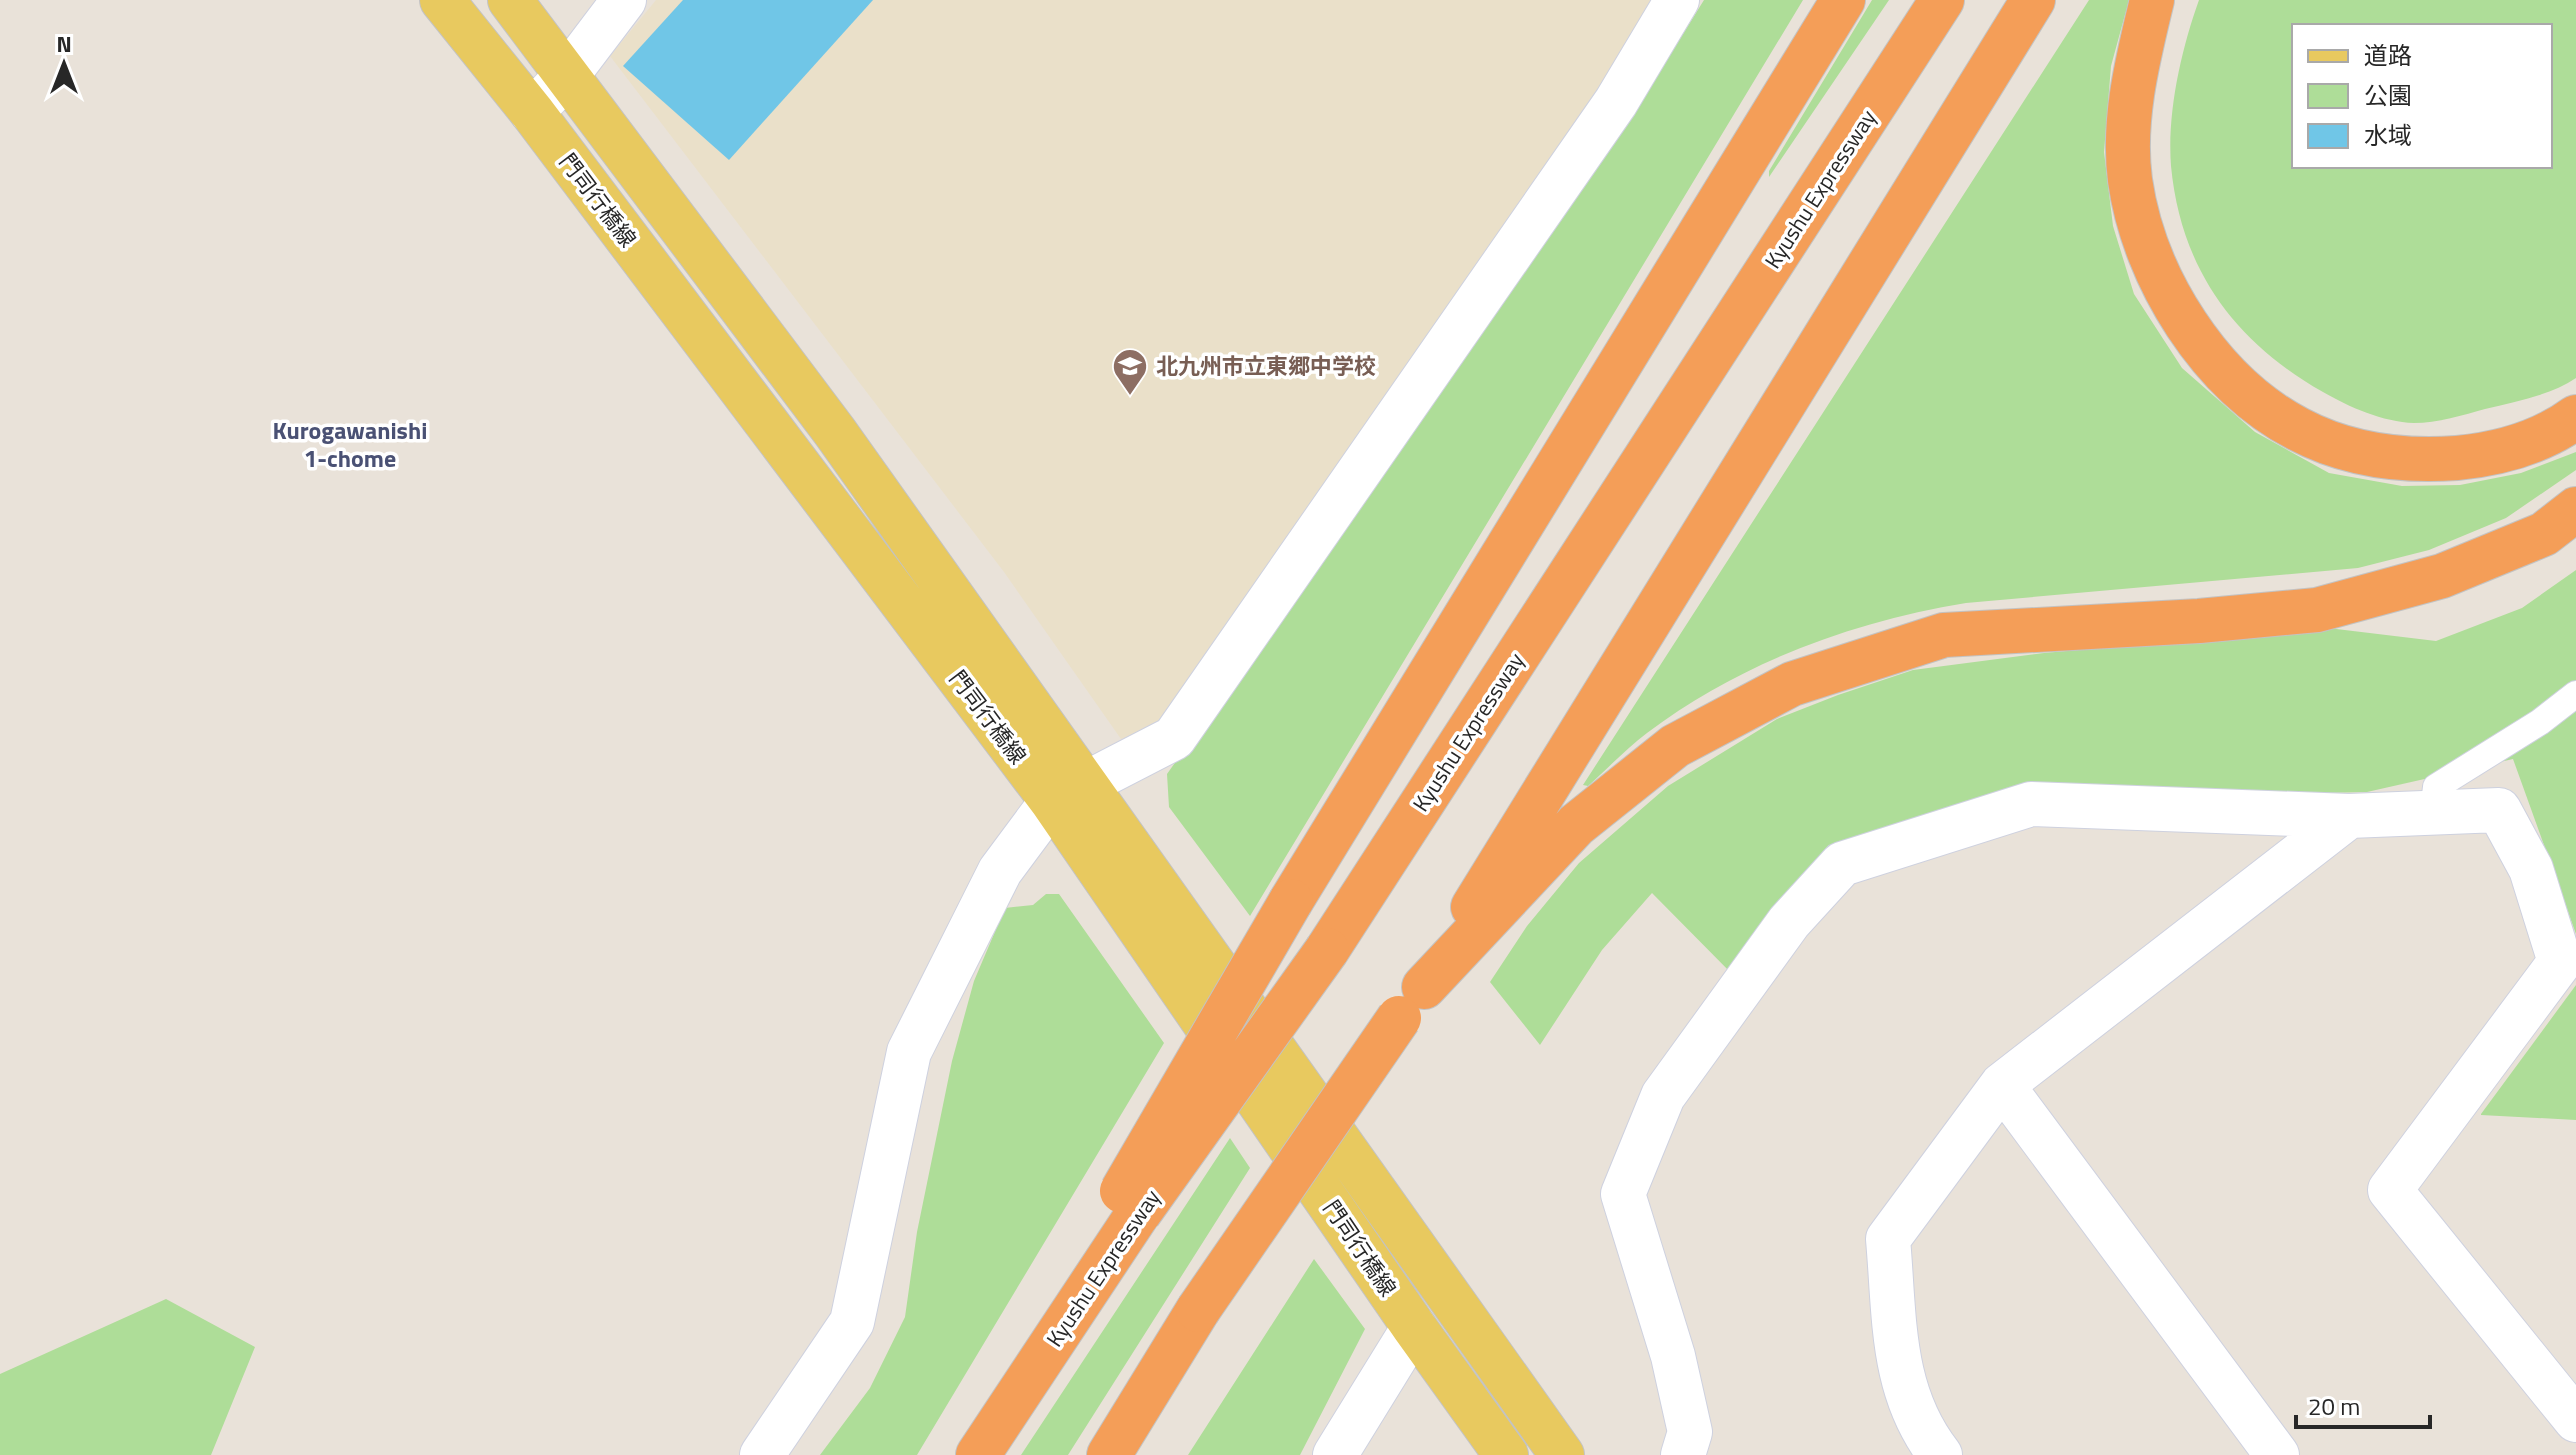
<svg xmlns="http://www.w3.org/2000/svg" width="2576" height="1455" viewBox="0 0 2576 1455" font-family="'Titillium Web','Noto Sans JP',sans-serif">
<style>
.education{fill:#eae0c9}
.green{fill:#aedd98;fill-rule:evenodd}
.water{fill:#70c6e7}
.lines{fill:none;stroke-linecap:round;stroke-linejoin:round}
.service-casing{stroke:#ced1df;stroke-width:28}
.minor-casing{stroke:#ced1df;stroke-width:46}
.primary-casing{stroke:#c3c3c3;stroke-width:46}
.motorway-casing{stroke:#c3c3c3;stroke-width:46}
.service{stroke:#fff;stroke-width:26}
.minor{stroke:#fff;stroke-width:44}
.primary{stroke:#e8c95f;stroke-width:44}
.motorway{stroke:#f49e58;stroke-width:44}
.motorway-bridge-casing{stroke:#c3c3c3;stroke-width:46;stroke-linecap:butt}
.motorway-bridge{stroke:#f49e58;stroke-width:44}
.labels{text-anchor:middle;stroke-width:7;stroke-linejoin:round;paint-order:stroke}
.street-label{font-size:22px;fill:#272727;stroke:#fff}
.education-label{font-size:22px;font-weight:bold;fill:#785e54;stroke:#fff;text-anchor:start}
.neighbourhood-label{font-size:24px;font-weight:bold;fill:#4a5174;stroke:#fff}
</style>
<rect width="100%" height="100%" fill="#e9e2d9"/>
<path class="education" d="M656 0H1655L1599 92 1158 728 1121 739 1004 572 610 56Z"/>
<path class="green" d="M1704 0H1803L1250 916 1169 807 1167 774 1480 333 1663 66Z
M1872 0H1889L1769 177V171Z
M2089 0H2129L2111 66 2104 152 2113 226 2134 294 2182 368 2255 432 2329 473 2402 486 2460 485 2521 473 2576 452V470L2506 518 2429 550 2358 568 1966 603C1851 622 1740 663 1647 733 1626 749 1607 769 1588 786L1583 785Z
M2199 0H2576V378C2549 396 2516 401 2485 409 2464 415 2437 423 2414 423 2383 422 2349 407 2323 392 2235 342 2181 270 2171 166 2167 113 2181 50 2199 0ZM2294 26H2550V166H2294Z
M2576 570V934L2513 759 2367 792 2036 799 1915 831 1737 979 1652 893 1602 950 1540 1045 1490 982 1527 926 1579 863 1668 786 1777 719 1838 695 1913 670 2044 653 2328 628 2436 641 2522 608Z
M1046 894H1059L1164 1043 917 1455H820L870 1388 905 1317 917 1232 952 1061 974 981 1005 908 1033 905Z
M2576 985V1120L2481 1115V1114Z
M1230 1138 1250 1168 1068 1455H1021Z
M1314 1259 1365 1329 1300 1455H1188Z
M166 1299 255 1347 211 1455H0V1374Z"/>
<path class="water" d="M683 0H873L729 160 623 66Z"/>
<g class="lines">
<g class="service-casing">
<path id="service" d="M2433 812 2436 787 2540 722 2576 694"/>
</g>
<g class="minor-casing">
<path id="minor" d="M532 112 568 74 624 0
M2002 1085 2277 1455
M762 1455 852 1322 909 1052 1000 871 1052 801 1174 738 1616 102 1677 0
M1335 1455 1414 1327
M1683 1455 1690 1432 1673 1356 1623 1194 1663 1096 1789 922 1842 864 2031 804 2349 816 2499 810 2531 869 2560 962 2390 1190 2576 1420
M1940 1455C1890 1391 1895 1317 1888 1239L2002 1085 2349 816"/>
</g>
<g class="primary-casing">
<path id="primary" d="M442 0 532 112 1052 801 1414 1327 1506 1455
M510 0 835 432 1562 1455"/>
</g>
<g class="motorway-casing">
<path id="motorway" d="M2152 0C2138 58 2122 120 2130 180 2144 278 2210 383 2298 429 2347 455 2403 462 2457 458 2499 454 2542 442 2576 417
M1291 901 1843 0
M1473 907 2033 0
M1327 950 1942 0
M1424 987 1576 825 1675 746 1792 684 1944 635 2199 621 2317 610 2442 576 2544 534 2576 509
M978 1455 1137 1215
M1109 1455 1198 1310"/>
</g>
<use href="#service" class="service"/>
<use href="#minor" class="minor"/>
<use href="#primary" class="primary"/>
<use href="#motorway" class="motorway"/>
<g class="motorway-bridge-casing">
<path id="motorway-bridge" d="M1122 1191 1291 901
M1139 1213 1327 950
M1198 1310 1399 1018"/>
</g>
<use href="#motorway-bridge" class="motorway-bridge"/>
</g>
<defs>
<g id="school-pin" transform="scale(1.8)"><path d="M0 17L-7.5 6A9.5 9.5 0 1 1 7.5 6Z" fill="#8d6e63" stroke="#fff"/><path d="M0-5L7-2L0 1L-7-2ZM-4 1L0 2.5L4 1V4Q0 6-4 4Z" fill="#fff"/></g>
</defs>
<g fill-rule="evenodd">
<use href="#school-pin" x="1130" y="366"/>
</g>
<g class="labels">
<g class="street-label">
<text transform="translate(1820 189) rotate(-57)" y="8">Kyushu Expressway</text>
<text transform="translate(598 200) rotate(53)" y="8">門司行橋線</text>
<text transform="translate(988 717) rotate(53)" y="8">門司行橋線</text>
<text transform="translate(1468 732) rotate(-57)" y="8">Kyushu Expressway</text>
<text transform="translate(1360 1248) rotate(56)" y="8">門司行橋線</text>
<text transform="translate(1103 1268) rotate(-56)" y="8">Kyushu Expressway</text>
</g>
<g class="education-label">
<text x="1156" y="374">北九州市立東郷中学校</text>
</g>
<g class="neighbourhood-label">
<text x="350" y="439">Kurogawanishi<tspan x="350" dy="28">1-chome</tspan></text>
</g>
</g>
<rect x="2292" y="24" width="260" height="144" fill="#ffffff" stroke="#a9a9a9" stroke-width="2"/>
<rect x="2308" y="50" width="40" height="12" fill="#e8c95f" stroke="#a9a9a9" stroke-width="2"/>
<text x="2364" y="64" font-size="24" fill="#272727">道路</text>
<rect x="2308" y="84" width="40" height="24" fill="#aedd98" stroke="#a9a9a9" stroke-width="2"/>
<text x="2364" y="104" font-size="24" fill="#272727">公園</text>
<rect x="2308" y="124" width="40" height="24" fill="#70c6e7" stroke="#a9a9a9" stroke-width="2"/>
<text x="2364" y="144" font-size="24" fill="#272727">水域</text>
<g transform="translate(64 64)" stroke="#ffffff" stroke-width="6" paint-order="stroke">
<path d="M0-6L14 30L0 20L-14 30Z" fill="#272727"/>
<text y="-12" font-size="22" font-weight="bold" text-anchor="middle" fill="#272727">N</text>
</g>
<path d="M2296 1415v12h134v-12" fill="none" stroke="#272727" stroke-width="4"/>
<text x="2308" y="1415" font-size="24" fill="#272727" stroke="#ffffff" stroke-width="6" paint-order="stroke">20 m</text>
</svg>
